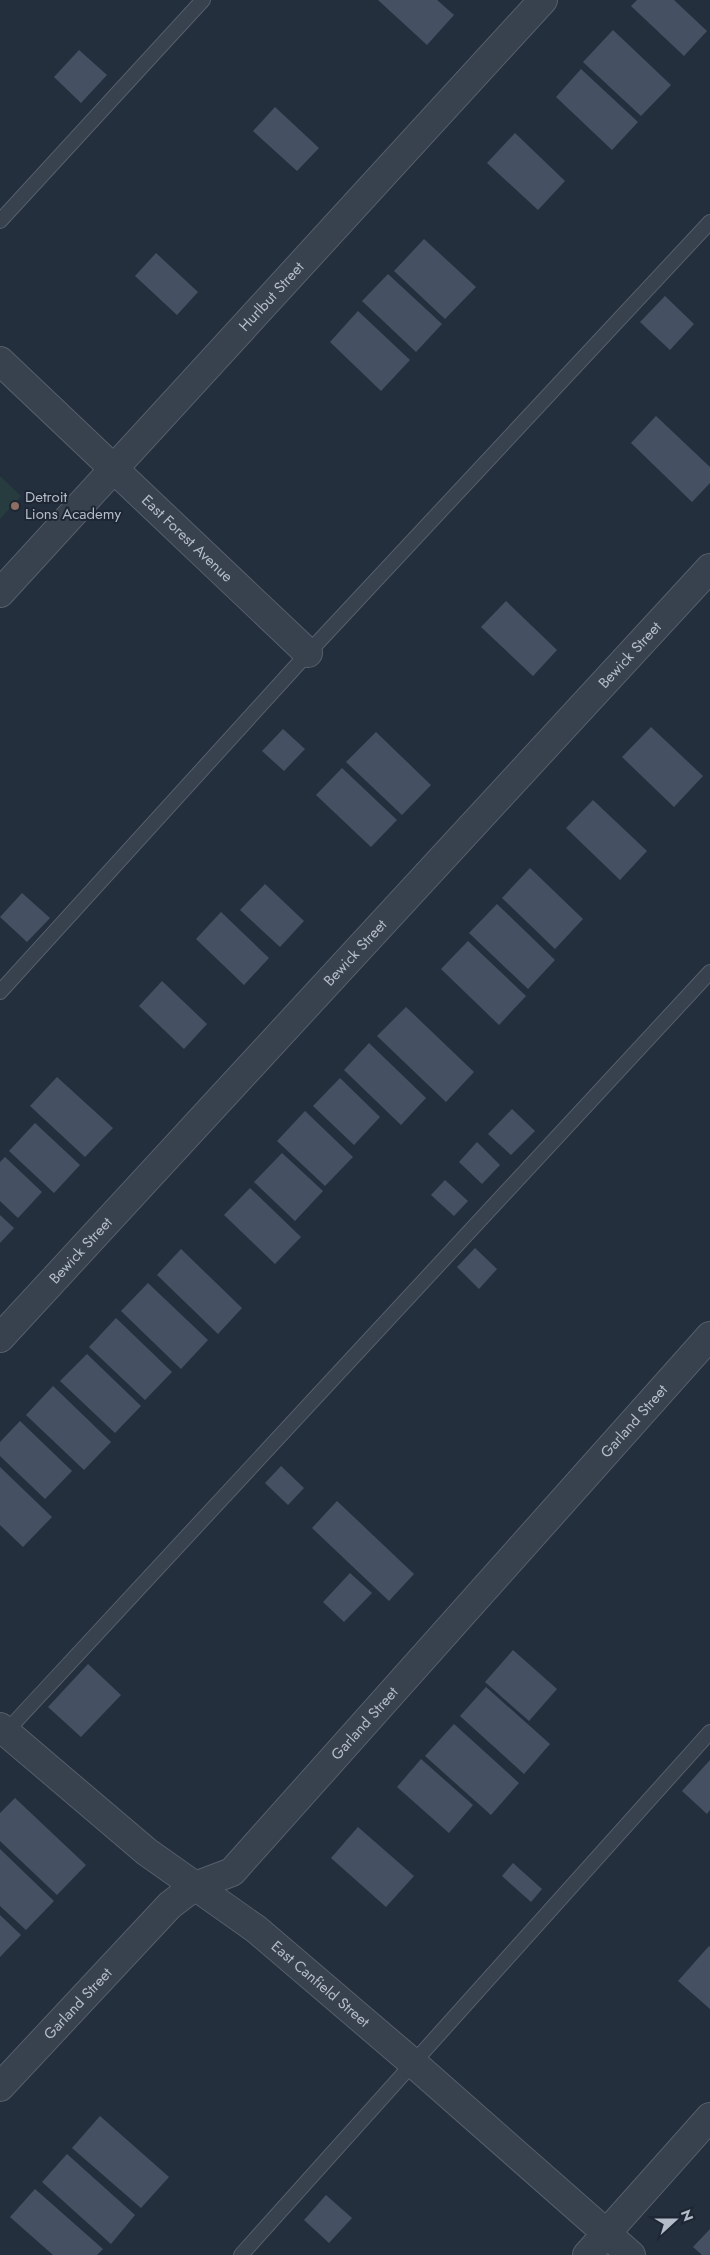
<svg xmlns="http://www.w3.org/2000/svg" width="710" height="2255" viewBox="0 0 710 2255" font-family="Jost,sans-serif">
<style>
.green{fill:#263c3f}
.building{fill:#455162}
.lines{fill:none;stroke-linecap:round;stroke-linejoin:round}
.lane-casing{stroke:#565f6c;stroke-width:16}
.street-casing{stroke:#565f6c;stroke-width:30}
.lane{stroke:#38414e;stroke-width:14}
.street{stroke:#38414e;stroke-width:28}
.education-dot{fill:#8d6e63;stroke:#1d2633;stroke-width:2}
.labels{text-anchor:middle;stroke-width:4;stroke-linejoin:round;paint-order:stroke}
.street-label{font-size:15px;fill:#b4bcc9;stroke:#1d2633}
.poi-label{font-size:15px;fill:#b4bcc9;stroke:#1d2633;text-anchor:start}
</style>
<rect width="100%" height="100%" fill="#242f3e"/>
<path class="green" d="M0 476 21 496 0 519Z"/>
<path class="building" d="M378 0H437L454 15 427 45Z
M637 0H674L707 31 684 56 631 6Z
M613 30 671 85 641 116 583 62Z
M79 50 107 75 81 103 54 77Z
M581 69 638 122 612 150 556 97Z
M275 107 319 148 297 171 253 131Z
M515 133 565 181 538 210 487 163Z
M424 239 476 287 445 319 394 271Z
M156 253 198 292 177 315 135 276Z
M388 274 442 324 416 352 362 301Z
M665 296 694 324 670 350 640 322Z
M358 311 410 360 381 391 330 342Z
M656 416 710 467V483L692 502 631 443Z
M506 601 557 650 533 676 481 627Z
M651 727 703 776 674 807 622 757Z
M283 729 305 749 284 771 262 751Z
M376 732 431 785 402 815 346 762Z
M342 768 397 820 371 847 316 795Z
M593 800 647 851 620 880 566 828Z
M530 868 583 919 555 949 502 898Z
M265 884 304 921 280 947 240 910Z
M22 893 50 918 27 942 0 917Z
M497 904 555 960 528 989 469 933Z
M221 912 269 958 244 985 196 939Z
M468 941 526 996 499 1025 441 969Z
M162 981 207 1024 184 1049 139 1006Z
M406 1007 474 1072 446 1102 377 1036Z
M369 1043 426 1098 401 1125 344 1070Z
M57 1077 113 1128 85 1157 30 1106Z
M340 1078 380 1117 354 1145 313 1106Z
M512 1109 535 1131 511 1155 488 1134Z
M305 1111 353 1157 325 1186 277 1141Z
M35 1123 80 1165 54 1193 9 1151Z
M477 1142 500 1165 482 1184 459 1162Z
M282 1153 323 1191 295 1221 254 1182Z
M5 1157 42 1192 18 1218 0 1201V1162Z
M445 1180 468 1201 454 1216 431 1195Z
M250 1188 301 1237 275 1264 224 1215Z
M0 1215 14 1228 0 1243Z
M475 1248 497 1269 479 1289 457 1267Z
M181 1249 242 1308 218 1334 157 1275Z
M148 1283 208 1340 181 1369 121 1311Z
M116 1318 172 1372 145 1400 89 1347Z
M87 1354 141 1406 115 1433 60 1381Z
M53 1386 111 1442 84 1470 26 1415Z
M20 1421 72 1471 45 1499 0 1456V1442Z
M281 1466 304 1488 288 1505 265 1483Z
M0 1467 52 1517 23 1547 0 1525Z
M337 1501 414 1574 389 1601 312 1528Z
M350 1573 372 1593 344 1622 323 1602Z
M513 1650 557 1689 529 1721 485 1682Z
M88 1664 121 1695 81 1737 48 1707Z
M486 1687 550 1744 524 1774 460 1716Z
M454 1724 519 1783 491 1815 425 1756Z
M421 1759 473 1805 449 1833 397 1787Z
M710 1760V1810L707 1814 682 1791Z
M15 1798 86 1865 57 1895 0 1841V1813Z
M358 1827 414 1876 386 1907 331 1858Z
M0 1849 54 1901 26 1930 0 1906Z
M513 1863 542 1889 531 1902 502 1876Z
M0 1915 21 1935 0 1957Z
M709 1946 710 1947V2009L678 1981Z
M100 2116 169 2177 141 2208 72 2148Z
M67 2154 135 2215 111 2244 42 2182Z
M35 2189 103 2249 97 2255H53L10 2217Z
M326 2195 352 2218 329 2243 304 2220Z
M710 2229V2255H702L693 2247Z"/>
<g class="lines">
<g class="lane-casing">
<path id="lane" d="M0 221 203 0
M0 992 308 653 710 222
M2 1736 710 972
M241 2255 710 1732"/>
</g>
<g class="street-casing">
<g id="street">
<path id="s1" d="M0 361 308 653"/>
<path id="s2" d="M0 593 543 0"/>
<path id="s3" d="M0 1338 710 568"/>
<path id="s4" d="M0 1727 147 1852 256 1929 413 2063 631 2255"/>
<path id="s5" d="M0 2087 170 1905 195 1886 232 1872 710 1336"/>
<path d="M587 2255 710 2117"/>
</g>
</g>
<use href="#lane" class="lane"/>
<use href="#street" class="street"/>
</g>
<circle class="education-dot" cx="15" cy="506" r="5"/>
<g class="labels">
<g class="street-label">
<text dy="5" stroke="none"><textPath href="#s2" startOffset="402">Hurlbut Street</textPath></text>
<text dy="5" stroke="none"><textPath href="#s1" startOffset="258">East Forest Avenue</textPath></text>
<text dy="5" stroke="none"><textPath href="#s3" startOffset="929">Bewick Street</textPath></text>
<text dy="5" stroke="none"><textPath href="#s3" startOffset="524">Bewick Street</textPath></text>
<text dy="5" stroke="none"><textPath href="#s3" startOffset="119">Bewick Street</textPath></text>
<text dy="5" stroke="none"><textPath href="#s5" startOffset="924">Garland Street</textPath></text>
<text dy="5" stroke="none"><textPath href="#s5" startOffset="519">Garland Street</textPath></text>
<text dy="5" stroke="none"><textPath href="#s4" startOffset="411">East Canfield Street</textPath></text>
<text dy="5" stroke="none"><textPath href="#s5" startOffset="114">Garland Street</textPath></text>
</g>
<g class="poi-label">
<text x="25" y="502">Detroit<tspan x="25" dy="17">Lions Academy</tspan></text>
</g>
</g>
<g transform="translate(675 2220) rotate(69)" stroke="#1d2633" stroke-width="4" paint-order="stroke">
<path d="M0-4L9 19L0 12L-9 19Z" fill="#b4bcc9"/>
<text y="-8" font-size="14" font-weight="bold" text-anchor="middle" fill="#b4bcc9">N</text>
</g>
</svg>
